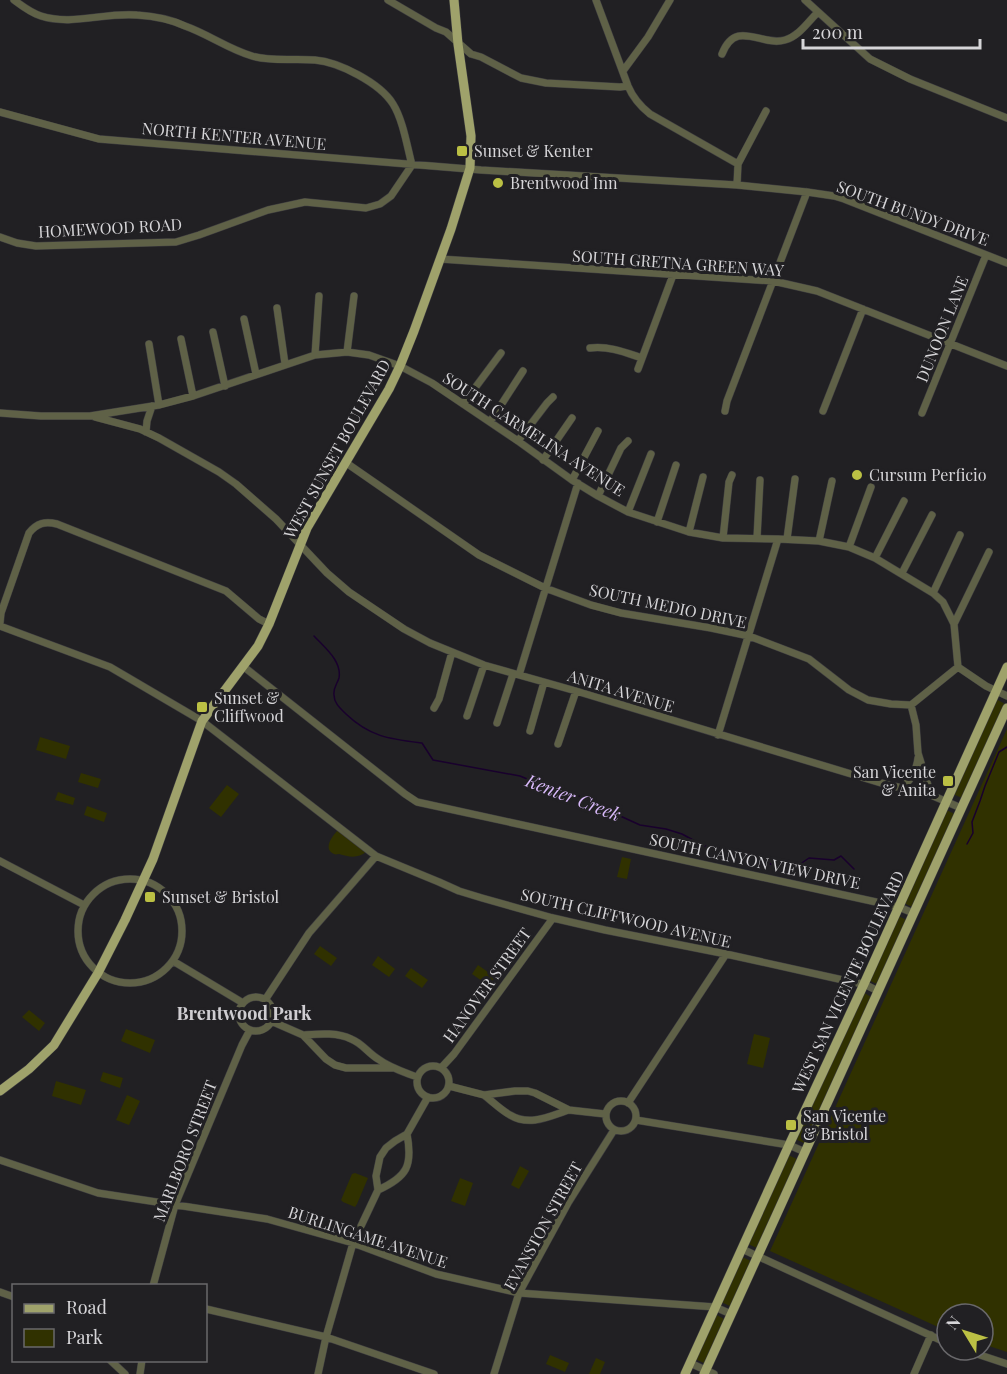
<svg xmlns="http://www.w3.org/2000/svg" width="1007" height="1374" viewBox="0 0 1007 1374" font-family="'Playfair Display',serif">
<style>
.green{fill:#303100}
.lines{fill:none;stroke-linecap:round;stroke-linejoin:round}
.stream{stroke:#19002d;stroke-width:1.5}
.minor-casing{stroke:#3e3d40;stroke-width:8}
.major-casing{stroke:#3e3d40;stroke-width:10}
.minor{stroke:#5f6147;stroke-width:7}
.major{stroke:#9fa26b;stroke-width:9}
.poi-dot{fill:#bbc044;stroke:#212023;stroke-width:2}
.labels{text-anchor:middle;stroke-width:6;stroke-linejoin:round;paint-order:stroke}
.street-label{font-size:16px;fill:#d6d5d8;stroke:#212023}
.poi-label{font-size:16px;fill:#d6d5d8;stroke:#212023;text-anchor:start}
.water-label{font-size:18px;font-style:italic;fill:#d8b9fa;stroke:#212023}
.neighbourhood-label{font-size:18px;font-weight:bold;fill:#cfcdd1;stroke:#212023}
</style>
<rect width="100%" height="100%" fill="#212023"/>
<path class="green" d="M996 699 1005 704 962 798 953 794Z
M1007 729V1352L983 1344V1314H947V1331L770 1251Z
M40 737 70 746 66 759 36 750Z
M81 773 101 779 98 788 78 782Z
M227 785 239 794 221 817 209 808Z
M58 792 75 798 73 805 55 800Z
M87 806 107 813 104 822 84 815Z
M946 810 955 814 912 907 904 903Z
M338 830 367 851C358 859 349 857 339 854 337 854 336 855 334 854 322 849 333 835 338 830Z
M622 857 631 859 627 879 617 877Z
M898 916 907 920 877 984 868 980Z
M320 946 337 958 331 966 314 954Z
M378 956 395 969 389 977 372 965Z
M478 965 495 977 489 986 472 974Z
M411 968 428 980 422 988 405 976Z
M863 992 871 997 804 1143 795 1139Z
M29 1010 45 1023 39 1031 22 1017Z
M126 1029 155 1040 150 1053 121 1041Z
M754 1034 770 1038 763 1068 747 1064Z
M103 1072 123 1078 120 1088 100 1081Z
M56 1081 86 1090 81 1105 52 1096Z
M127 1095 140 1101 129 1125 116 1120Z
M788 1155 797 1159 757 1248 748 1244Z
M520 1166 529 1171 519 1189 511 1185Z
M355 1173 368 1178 357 1204 355 1207 343 1202 341 1200 352 1174Z
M460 1178 473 1183 465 1206 451 1201Z
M742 1257 751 1261 730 1306 721 1302Z
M715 1314 724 1319 704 1363 695 1359Z
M550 1355 569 1363 565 1372 546 1364Z
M596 1358 605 1362 600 1374H589Z"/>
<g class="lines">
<path class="stream" d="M314 636C325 648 342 661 339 678 337 684 333 688 334 695 334 703 340 708 346 714 370 737 390 739 422 743L433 760 520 776 544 786 568 792 599 804 607 810 640 825 666 829 682 834 704 846 732 850 790 871 809 858 834 860 841 856 854 869
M967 844 973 833 972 822 980 801 985 786 999 752 1007 747"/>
<g class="minor-casing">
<path id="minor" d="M388 0 436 28 446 32 471 54 481 57 521 78 546 83 620 87 628 86
M596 0 628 86C633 98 640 106 650 114L738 164
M805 0 870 59 910 79 1007 118
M722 54C736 18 761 47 785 40 799 36 808 22 818 12
M623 71 648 37 670 0
M0 112 99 139 481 170 737 185 807 192 834 196 844 199 1007 263
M737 185 738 164 766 111
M0 237 17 243 36 246 176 242 199 235 268 210 305 202 366 208 380 204 391 196 412 165C407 146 403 120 393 104 380 83 339 62 315 60 294 58 272 62 252 56 228 49 208 34 185 26 170 19 153 16 137 15 105 12 72 26 41 16 31 13 22 6 14 0
M440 259 773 281 817 291 1007 366
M277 308 285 364
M244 319 256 374
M213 332 225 386
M181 339 193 396
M149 344 159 405
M590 348C610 346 624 352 642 358
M347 352 354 296
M315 355 319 296
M638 369 673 275
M463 404 501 353
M725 411 727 401 807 192
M823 411 863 309
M0 413 41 416H90L159 405 193 396 315 355 347 352 369 355 400 366 432 383 518 441 572 480 598 496 628 512 689 532 723 538 778 539 819 541 849 547 875 558 933 593 943 602 954 624 958 667 986 686 1007 696
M922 413 986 255
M95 417 140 429 159 438 219 472 236 484 276 519 327 573 349 592 404 629 430 643 484 665 576 691 881 783 931 795 961 808
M490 422 523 371
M146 432 147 421 152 406
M518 441 547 403 553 397
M543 460 572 418
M345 462 479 555 545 588 591 605 621 613 711 628 749 636 809 659 849 690 868 700 891 704 911 705 958 667
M572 480 598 431
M598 496 621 448 628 441
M628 512 651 454
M657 522 676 465
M689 532 703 477
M723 538 729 482 732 475
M757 538 760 480
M787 539 795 479
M819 541 832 481
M849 547 871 487
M875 558 904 501
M902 573 932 515
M933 593 960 535
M0 623 1 613 29 533C37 523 45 521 57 524L226 591 259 619 269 624
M954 624 989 552
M0 626 110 667 202 721 376 856 439 882 459 891 482 898 553 918 605 930 726 954 852 982 864 984 878 991
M244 667 405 794 417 802 899 907 913 913
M519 675 578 483
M911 705 916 725 918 753 931 795
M434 708 439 699 452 652
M467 716 484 665
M497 723 513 674
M530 731 544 682
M718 735 778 539
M558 744 576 691
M903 787C912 778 916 772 918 758
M0 861 84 905
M78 931a52 52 0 1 1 104 0a52 52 0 1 1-104 0Z
M173 961 243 1003
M239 1014a17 17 0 1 1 34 0a17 17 0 1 1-34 0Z
M265 1000 309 933 376 856
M271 1021 303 1035 326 1059 335 1065 346 1068H392
M303 1035C318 1034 337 1032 351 1039 362 1043 368 1053 378 1059 390 1068 404 1072 417 1077
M417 1082a16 16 0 1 1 32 0a16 16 0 1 1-32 0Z
M441 1068 454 1054 553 918
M449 1086 484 1095 515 1091H528L535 1093 569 1110 605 1114
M484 1095C493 1102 501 1110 510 1115 530 1127 550 1116 569 1110
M606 1116a15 15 0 1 1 30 0a15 15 0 1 1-30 0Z
M628 1103 726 954
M636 1120 789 1145 805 1152
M0 1160 98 1193 267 1219 353 1243 436 1274 519 1293 715 1307 731 1314
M378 1190C407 1177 413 1166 407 1134
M742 1249 947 1343
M153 1286 175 1205 242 1045 250 1030
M0 1292 14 1297
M206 1309 326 1337 434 1374
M965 1350 1007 1364
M110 1360 125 1374
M690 1363 714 1374
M140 1374 142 1360
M318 1374 326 1337 353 1243 378 1190 376 1176 380 1157 386 1148 395 1141 407 1134 428 1097
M494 1374 519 1293 568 1203 614 1130
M914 1374 931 1335"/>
</g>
<g class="major-casing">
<path id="major" d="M0 1091 29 1069 54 1045 98 973 125 920 153 859 202 721 258 646 269 624 307 528 389 389 400 366 414 331 451 229 470 168 471 136 458 44 454 0
M685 1374 789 1145 864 984 1007 667
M704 1374 1007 708"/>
</g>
<use href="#minor" class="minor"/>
<use href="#major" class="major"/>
</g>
<g class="poi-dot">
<rect x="456" y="145" width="12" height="12" rx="3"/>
<circle cx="498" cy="183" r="6"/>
<circle cx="857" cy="475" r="6"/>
<rect x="196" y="701" width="12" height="12" rx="3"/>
<rect x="942" y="775" width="12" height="12" rx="3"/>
<rect x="144" y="891" width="12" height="12" rx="3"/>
<rect x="785" y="1119" width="12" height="12" rx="3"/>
</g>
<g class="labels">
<g class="street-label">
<text transform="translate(234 136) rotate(5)" y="6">NORTH KENTER AVENUE</text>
<text transform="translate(913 213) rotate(20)" y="6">SOUTH BUNDY DRIVE</text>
<text transform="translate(110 228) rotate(-3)" y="6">HOMEWOOD ROAD</text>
<text transform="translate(678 263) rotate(4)" y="6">SOUTH GRETNA GREEN WAY</text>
<text transform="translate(942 329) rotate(-68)" y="6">DUNOON LANE</text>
<text transform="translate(534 434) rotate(33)" y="6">SOUTH CARMELINA AVENUE</text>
<text transform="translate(337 449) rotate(-61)" y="6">WEST SUNSET BOULEVARD</text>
<text transform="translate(668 606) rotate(12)" y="6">SOUTH MEDIO DRIVE</text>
<text transform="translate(621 691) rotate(17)" y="6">ANITA AVENUE</text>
<text transform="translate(755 861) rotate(12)" y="6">SOUTH CANYON VIEW DRIVE</text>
<text transform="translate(626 918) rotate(13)" y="6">SOUTH CLIFFWOOD AVENUE</text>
<text transform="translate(848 982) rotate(-65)" y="6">WEST SAN VICENTE BOULEVARD</text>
<text transform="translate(487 985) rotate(-54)" y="6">HANOVER STREET</text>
<text transform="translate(185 1151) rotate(-69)" y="6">MARLBORO STREET</text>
<text transform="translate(543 1226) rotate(-61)" y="6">EVANSTON STREET</text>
<text transform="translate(368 1237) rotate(18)" y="6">BURLINGAME AVENUE</text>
</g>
<g class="poi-label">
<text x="474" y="157">Sunset &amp; Kenter</text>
<text x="510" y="189">Brentwood Inn</text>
<text x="869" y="481">Cursum Perficio</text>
<text x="214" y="704">Sunset &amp;<tspan x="214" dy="18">Cliffwood</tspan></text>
<text x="936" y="778" text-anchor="end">San Vicente<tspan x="936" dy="18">&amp; Anita</tspan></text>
<text x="162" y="903">Sunset &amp; Bristol</text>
<text x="803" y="1122">San Vicente<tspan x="803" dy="18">&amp; Bristol</tspan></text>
</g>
<g class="water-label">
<text transform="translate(573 798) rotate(21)" y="6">Kenter Creek</text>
</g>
<g class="neighbourhood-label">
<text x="244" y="1020">Brentwood Park</text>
</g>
</g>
<rect x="12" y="1284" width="195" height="78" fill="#212023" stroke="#69686b" stroke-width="1.5"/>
<rect x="24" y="1304" width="30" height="9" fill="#9fa26b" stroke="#69686b" stroke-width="1.5"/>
<text x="66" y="1314" font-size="18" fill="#d6d5d8">Road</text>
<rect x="24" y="1329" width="30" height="18" fill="#303100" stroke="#69686b" stroke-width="1.5"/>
<text x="66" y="1344" font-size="18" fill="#d6d5d8">Park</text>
<g transform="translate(965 1332) rotate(308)"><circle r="28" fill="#212023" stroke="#69686b" stroke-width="1.5"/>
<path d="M0-4.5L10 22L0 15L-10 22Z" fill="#bbc044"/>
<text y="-9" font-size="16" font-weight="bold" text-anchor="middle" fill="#d6d5d8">N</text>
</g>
<path d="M803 39v9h177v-9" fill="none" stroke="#d6d5d8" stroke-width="3"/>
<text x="812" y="39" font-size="18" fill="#d6d5d8" stroke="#212023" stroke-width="4.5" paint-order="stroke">200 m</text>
</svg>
